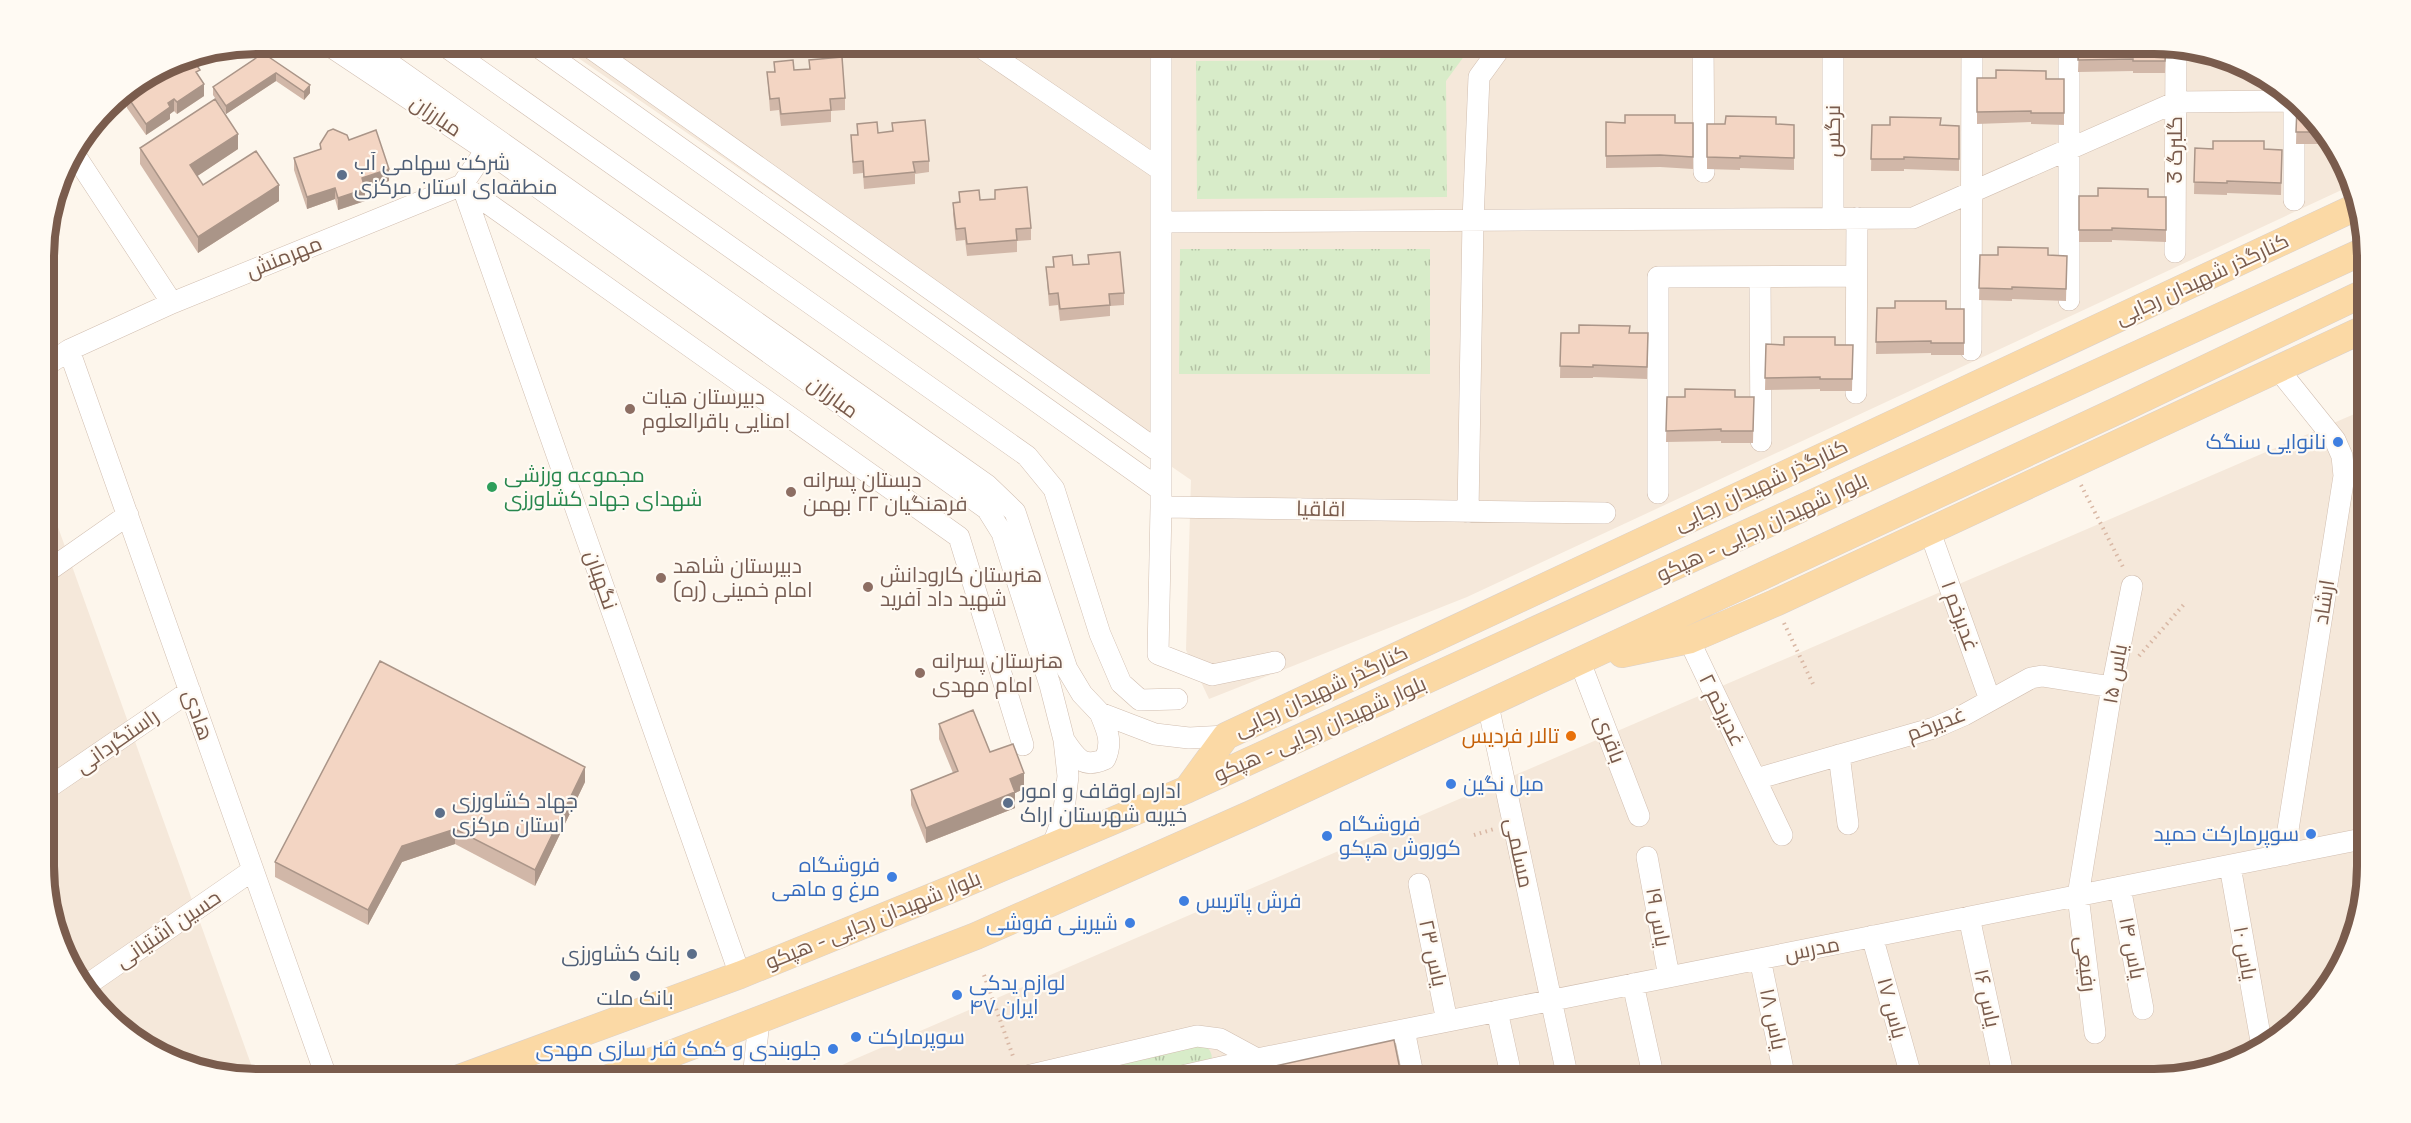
<svg xmlns="http://www.w3.org/2000/svg" width="2411" height="1123" viewBox="0 0 2411 1123" font-family="'Space Grotesk',Cairo,sans-serif">
<style>
.residential{fill:#f5e8da}
.park{fill:url(#park-tufts)}
.lines{fill:none;stroke-linecap:round;stroke-linejoin:round}
.minor-casing{stroke:#d1beb0;stroke-width:22}
.major-casing{stroke:#dad1cd;stroke-width:28}
.path{stroke:#d9b8a5;stroke-width:4;stroke-dasharray:1.5 4.5;stroke-linecap:butt}
.minor{stroke:#fff;stroke-width:21}
.major{stroke:#fbd9a5;stroke-width:27}
.wall{fill:#d1b7a8}
.shaded-wall{fill:#aa9588}
.building{fill:#f3d5c3;stroke:#aa9588;stroke-width:1.5}
.service-dot{fill:#5c6f8a;stroke:#fffaf3;stroke-width:2}
.education-dot{fill:#8d6e63;stroke:#fffaf3;stroke-width:2}
.shop-dot{fill:#3f7fe0;stroke:#fffaf3;stroke-width:2}
.leisure-dot{fill:#2e9e5b;stroke:#fffaf3;stroke-width:2}
.food-dot{fill:#e8710a;stroke:#fffaf3;stroke-width:2}
.labels{text-anchor:middle;stroke-width:4.5;stroke-linejoin:round;paint-order:stroke}
.street-label{font-size:21px;fill:#7a5c4d;stroke:#fffaf3}
.service-label{font-size:21px;fill:#4e5e75;stroke:#fffaf3;text-anchor:start}
.education-label{font-size:21px;fill:#785e54;stroke:#fffaf3;text-anchor:start}
.shop-label{font-size:21px;fill:#366cbe;stroke:#fffaf3;text-anchor:end}
.leisure-label{font-size:21px;fill:#27864d;stroke:#fffaf3;text-anchor:start}
.food-label{font-size:21px;fill:#c56008;stroke:#fffaf3;text-anchor:end}
.rim{fill:none;stroke:#7a5c4d;stroke-width:8}
</style>
<defs>
<pattern id="park-tufts" width="24" height="20" patternUnits="userSpaceOnUse" patternTransform="scale(1.5)"><rect width="24" height="20" fill="#d8ecc9"/><path d="M3 7l-1-3M5 7V3M7 7l1-3M15 17l-1-3M17 17v-4M19 17l1-3" fill="none" stroke="#b4c2a5"/></pattern>
</defs>
<rect width="100%" height="100%" fill="#fdf6ec"/>
<path class="residential" d="M558 44H2154L2236 60 2324 127 2348 187 1467 597 1209 699 1186 650 1191 480Z
M2366 409 2367 866 2351 948 2315 1007 2273 1043 2168 1079H813L855 1059Z
M45 491 252 1067 233 1075 175 1063 87 996 45 894Z"/>
<path class="park" d="M1391 44H1473L1446 81 1447 197 1197 199 1196 61 1379 60Z
M1180 249H1430V374H1179Z
M1196 1043 1207 1047C1211 1051 1214 1058 1210 1064 1195 1085 1071 1079 1042 1079Z"/>
<g class="lines">
<g class="minor-casing">
<path id="minor" d="M327 44 486 150 987 509 1002 533 1050 685 1064 740 1068 776 1063 818 1052 847
M362 44 987 485 1015 512 1067 669 1082 694 1100 713 1155 734 1189 738 1226 736
M442 44 1027 456 1054 489 1100 634 1121 683 1140 700 1177 699
M534 44 1161 490
M585 44 1161 453
M976 44 1161 170
M1161 44V507L1158 654 1212 675 1275 662
M1703 44 1704 172
M73 152 172 303
M462 185 740 975
M462 185 959 537 1023 745
M2294 200V105
M1833 218V44
M1161 222 1913 218 2176 102 2289 101
M2175 252 2176 48
M1760 277 1761 441
M2069 300V44
M69 350 327 1079
M1971 350 1972 44
M44 367 69 350 172 303 462 185 486 150
M2278 369 2335 440 2342 456 2344 476 2284 855
M1856 393 1857 218
M1658 493V277L1856 276
M1161 507 1605 513
M1468 512 1473 220 1479 77 1503 44
M1930 532 1990 700
M45 573 128 515
M1689 640 1782 835
M1580 662 1639 816
M1488 705 1568 1079
M1064 740C1076 758 1083 769 1105 759 1113 742 1107 730 1100 713
M1839 755 1848 824
M1756 779 1934 728 1964 715 2031 678 2042 676 2112 687
M45 790 190 691
M1647 857 1669 977
M2230 866 2261 1041
M1419 884 1447 1021
M2120 887 2143 1009
M1969 917 2004 1079
M1872 936 1912 1079
M1760 959 1785 1079
M1633 984 1654 1079
M84 987 253 870
M1497 1011 1512 1079
M1404 1030 1414 1079
M2095 1033 2078 896 2112 687 2132 586
M1257 1059 1260 1079
M753 1079 759 1020
M1014 1079 1197 1036 1220 1039 1257 1059
M1169 1079 1257 1059 2367 838"/>
</g>
<g class="major-casing">
<path id="major" d="M1622 654 1689 640 1775 603 2366 328
M1188 788 1226 736 2356 207
M457 1079 740 975 954 888 1188 789 2366 250
M606 1079 976 936 1251 814 2121 409 2366 292"/>
</g>
<path class="path" d="M2081 485 2124 569
M1784 623 1813 684
M2139 656 2186 602
M1474 835 1494 829
M984 975 1014 1059"/>
<use href="#minor" class="minor"/>
<use href="#major" class="major"/>
</g>
<path class="wall" d="M676 44H728V45L677 50Z
M2079 44 2166 46 2165 73H2133V71L2078 72Z
M256 58 310 93 304 100 276 81 226 114 213 95V87Z
M176 60 200 78 204 96 177 114 174 111 170 114V119L146 135 127 108V100L122 93Z
M809 60 845 98V110L831 111V122L781 126 779 110 770 111 767 72H774V62L794 70 809 69Z
M1977 78 2064 79V125L2031 124V122L1977 124Z
M2297 107 2324 127 2330 142 2329 144H2296Z
M1606 122 1693 123V169L1660 167 1606 168Z
M892 123 929 161V172L915 174V184L864 189 863 173 853 174 851 135H857V124L878 133 892 131Z
M1707 124 1794 125V170L1740 168V170L1707 169Z
M1872 125 1959 126V171L1904 169V171H1871Z
M349 140 389 181 365 189V201L338 210 335 199 307 209 294 170V158L320 149V144Z
M140 148 238 149 197 176 203 185 279 201 198 253 140 164Z
M2195 148 2282 150 2281 195 2227 193V195L2194 194Z
M995 190 1031 228V240L1017 241V252L967 256 965 240 956 241 953 214V203L959 202V192L980 200 995 199Z
M2079 196 2166 197V242L2112 240V242H2079Z
M1088 255 1124 293V305L1110 306V316L1060 321 1058 305 1049 306 1046 267H1053V257L1073 265 1088 264Z
M1980 255 2067 256 2066 301 2012 299V301L1979 300Z
M1877 308 1964 309V355H1931V353L1876 354Z
M1561 333H1648L1647 379 1593 377V378H1560Z
M1766 344 1853 345 1852 391H1820V389L1765 390Z
M1667 397H1754L1753 443H1721V441L1666 442Z
M939 724 990 752 1024 789 1015 793V808L926 843 911 805V790L953 773 939 739Z
M585 782 535 886 455 844 402 862 368 925 275 877V862Z"/>
<path class="shaded-wall" d="M276 73V81L226 114V106Z
M204 84V96L177 114V102Z
M310 85V93L304 100V92Z
M174 99V111L170 114V119L146 135V124L168 103Z
M238 134V149L190 181V165Z
M389 169V181L365 189V201L338 210V198L362 178Z
M279 185V201L198 253V237Z
M335 188V199L307 209V197Z
M585 767V782L535 886V870Z
M1024 773V789L1015 793V808L926 843V828L1010 779Z
M455 829V844L402 862 368 925V910L402 846Z"/>
<path class="building" d="M2079 44H2154L2166 46 2165 61H2133V59L2078 60Z
M260 51 310 85 304 92 276 73 226 106 213 87 256 58Z
M191 57 200 70 196 72 204 84 177 102 174 99 168 103 170 107 146 124 127 96 131 94 128 89 176 60Z
M842 57 845 98 830 99 831 110 781 114 779 98 770 99 767 72H775L774 62 793 60 794 70 810 69 809 60Z
M1996 70 2046 71V79H2064V113H2031V111L1977 112V78H1996Z
M215 99 238 134 190 165 203 185 256 151 279 185 198 237 140 148Z
M2297 107 2324 127 2326 132H2296Z
M1625 115H1675V123H1693V157L1660 155 1606 156V122L1625 123Z
M1726 116 1776 117V124L1794 125V158L1740 156V158L1707 157V124H1725Z
M1890 117 1941 118 1940 125 1959 126V159L1904 157V159H1871L1872 125H1890Z
M925 120 929 161 913 162 915 172 864 177 863 161 853 162 851 135H858L857 124 877 122 878 133 893 131 892 123Z
M333 129 347 135 349 140 376 130 389 169 362 178 365 189 338 198 335 188 307 197 294 158 321 149 320 144 328 131Z
M2213 141H2264V149L2282 150 2281 183 2227 181V183L2194 182 2195 148 2213 149Z
M1027 187 1031 228 1016 229 1017 240 967 244 965 228 956 229 953 203 960 202 959 192 979 190 980 200 995 199V190Z
M2098 188 2148 189V197H2166V230L2112 228V230H2079V196H2098Z
M1998 247 2048 248V255L2067 256 2066 289 2012 287V289L1979 288 1980 255H1998Z
M1120 252 1124 293 1109 294 1110 305 1060 309 1058 293 1049 294 1046 267H1054L1053 257 1072 255 1073 265 1089 264 1088 255Z
M1895 301H1946V309H1964V343H1931V341L1876 342 1877 308H1895Z
M1579 325 1630 326 1629 333H1648L1647 367 1593 365V367L1560 366 1561 333H1579Z
M1784 337H1835V345H1853L1852 379H1820V377L1765 378 1766 344 1784 345Z
M1685 389 1735 390V397H1754L1753 431H1721V429L1666 431 1667 397H1685Z
M380 661 585 767 535 870 455 829 402 846 368 910 275 862Z
M973 710 990 752 1013 744 1024 773 1010 779 1015 792 926 828 911 790 958 771 939 724Z
M1394 1040 1402 1079H1278L1275 1066Z"/>
<g class="service-dot">
<circle cx="342" cy="175" r="6"/>
<circle cx="1008" cy="803" r="6"/>
<circle cx="440" cy="813" r="6"/>
<circle cx="692" cy="954" r="6"/>
<circle cx="635" cy="976" r="6"/>
</g>
<g class="education-dot">
<circle cx="630" cy="409" r="6"/>
<circle cx="791" cy="492" r="6"/>
<circle cx="661" cy="578" r="6"/>
<circle cx="868" cy="587" r="6"/>
<circle cx="920" cy="673" r="6"/>
</g>
<g class="shop-dot">
<circle cx="2338" cy="442" r="6"/>
<circle cx="1451" cy="784" r="6"/>
<circle cx="2311" cy="834" r="6"/>
<circle cx="1327" cy="836" r="6"/>
<circle cx="892" cy="877" r="6"/>
<circle cx="1184" cy="901" r="6"/>
<circle cx="1130" cy="923" r="6"/>
<circle cx="957" cy="995" r="6"/>
<circle cx="856" cy="1037" r="6"/>
<circle cx="833" cy="1049" r="6"/>
</g>
<circle class="leisure-dot" cx="492" cy="487" r="6"/>
<circle class="food-dot" cx="1571" cy="736" r="6"/>
<g class="labels">
<g class="street-label">
<text transform="translate(436 116) rotate(34)" y="7">مبارزان</text>
<text transform="translate(1833 131) rotate(-90)" y="7">نرگس</text>
<text transform="translate(2175 150) rotate(-90)" y="7">گلبرگ 3</text>
<text transform="translate(284 257) rotate(-22)" y="7">مهرمنش</text>
<text transform="translate(2202 279) rotate(-25)" y="7">کنارگذر شهیدان رجایی</text>
<text transform="translate(833 397) rotate(36)" y="7">مبارزان</text>
<text transform="translate(1761 485) rotate(-25)" y="7">کنارگذر شهیدان رجایی</text>
<text transform="translate(1321 509) rotate(1)" y="7">اقاقیا</text>
<text transform="translate(1762 527) rotate(-25)" y="7">بلوار شهیدان رجایی - هپکو</text>
<text transform="translate(601 580) rotate(71)" y="7">نگهبان</text>
<text transform="translate(2324 602) rotate(-81)" y="7">ارشاد</text>
<text transform="translate(1960 616) rotate(70)" y="7">غدیرخم ۱</text>
<text transform="translate(2115 674) rotate(-80)" y="7">یاس ۱۵</text>
<text transform="translate(1321 691) rotate(-25)" y="7">کنارگذر شهیدان رجایی</text>
<text transform="translate(1722 710) rotate(64)" y="7">غدیرخم ۲</text>
<text transform="translate(198 715) rotate(71)" y="7">هادی</text>
<text transform="translate(1936 724) rotate(-21)" y="7">غدیرخم</text>
<text transform="translate(1320 729) rotate(-24)" y="7">بلوار شهیدان رجایی - هپکو</text>
<text transform="translate(1610 739) rotate(69)" y="7">باقری</text>
<text transform="translate(117 741) rotate(-35)" y="7">راستگردانی</text>
<text transform="translate(1519 853) rotate(78)" y="7">مسلمی</text>
<text transform="translate(1658 917) rotate(80)" y="7">یاس ۱۹</text>
<text transform="translate(873 920) rotate(-22)" y="7">بلوار شهیدان رجایی - هپکو</text>
<text transform="translate(168 929) rotate(-34)" y="7">حسین آشتیانی</text>
<text transform="translate(2132 948) rotate(79)" y="7">یاس ۱۴</text>
<text transform="translate(1812 949) rotate(-11)" y="7">مدرس</text>
<text transform="translate(1433 953) rotate(78)" y="7">یاس ۲۳</text>
<text transform="translate(2245 953) rotate(80)" y="7">یاس ۱۰</text>
<text transform="translate(2086 964) rotate(83)" y="7">رفیعی</text>
<text transform="translate(1987 998) rotate(78)" y="7">یاس ۱۶</text>
<text transform="translate(1892 1008) rotate(75)" y="7">یاس ۱۷</text>
<text transform="translate(1773 1019) rotate(78)" y="7">یاس ۱۸</text>
</g>
<g class="service-label">
<text x="354" y="170">شرکت سهامی آب<tspan x="354" dy="24">منطقه‌ای استان مرکزی</tspan></text>
<text x="1020" y="798">اداره اوقاف و امور<tspan x="1020" dy="24">خیریه شهرستان اراک</tspan></text>
<text x="452" y="808">جهاد کشاورزی<tspan x="452" dy="24">استان مرکزی</tspan></text>
<text x="680" y="961" text-anchor="end">بانک کشاورزی</text>
<text x="635" y="1005" text-anchor="middle">بانک ملت</text>
</g>
<g class="education-label">
<text x="642" y="404">دبیرستان هیات<tspan x="642" dy="24">امنایی باقرالعلوم</tspan></text>
<text x="803" y="487">دبستان پسرانه<tspan x="803" dy="24">فرهنگیان ۲۲ بهمن</tspan></text>
<text x="673" y="573">دبیرستان شاهد<tspan x="673" dy="24">امام خمینی (ره)</tspan></text>
<text x="880" y="582">هنرستان کارودانش<tspan x="880" dy="24">شهید داد آفرید</tspan></text>
<text x="932" y="668">هنرستان پسرانه<tspan x="932" dy="24">امام مهدی</tspan></text>
</g>
<g class="shop-label">
<text x="2326" y="449">نانوایی سنگک</text>
<text x="1463" y="791" text-anchor="start">مبل نگین</text>
<text x="1339" y="831" text-anchor="start">فروشگاه<tspan x="1339" dy="24">کوروش هپکو</tspan></text>
<text x="2299" y="841">سوپرمارکت حمید</text>
<text x="880" y="872">فروشگاه<tspan x="880" dy="24">مرغ و ماهی</tspan></text>
<text x="1196" y="908" text-anchor="start">فرش پاتریس</text>
<text x="1118" y="930">شیرینی فروشی</text>
<text x="969" y="990" text-anchor="start">لوازم یدکی<tspan x="969" dy="24">ایران ۴۷</tspan></text>
<text x="868" y="1044" text-anchor="start">سوپرمارکت</text>
<text x="821" y="1056">جلوبندی و کمک فنر سازی مهدی</text>
</g>
<g class="leisure-label">
<text x="504" y="482">مجموعه ورزشی<tspan x="504" dy="24">شهدای جهاد کشاورزی</tspan></text>
</g>
<g class="food-label">
<text x="1559" y="743">تالار فردیس</text>
</g>
</g>
<path d="M0 0H2411V1123H0ZM257 54H2154A203 203 0 0 1 2357 257V866A203 203 0 0 1 2154 1069H257A203 203 0 0 1 54 866V257A203 203 0 0 1 257 54Z" fill="#fffaf3" fill-rule="evenodd"/>
<path class="rim" d="M257 54H2154A203 203 0 0 1 2357 257V866A203 203 0 0 1 2154 1069H257A203 203 0 0 1 54 866V257A203 203 0 0 1 257 54Z"/>
</svg>
